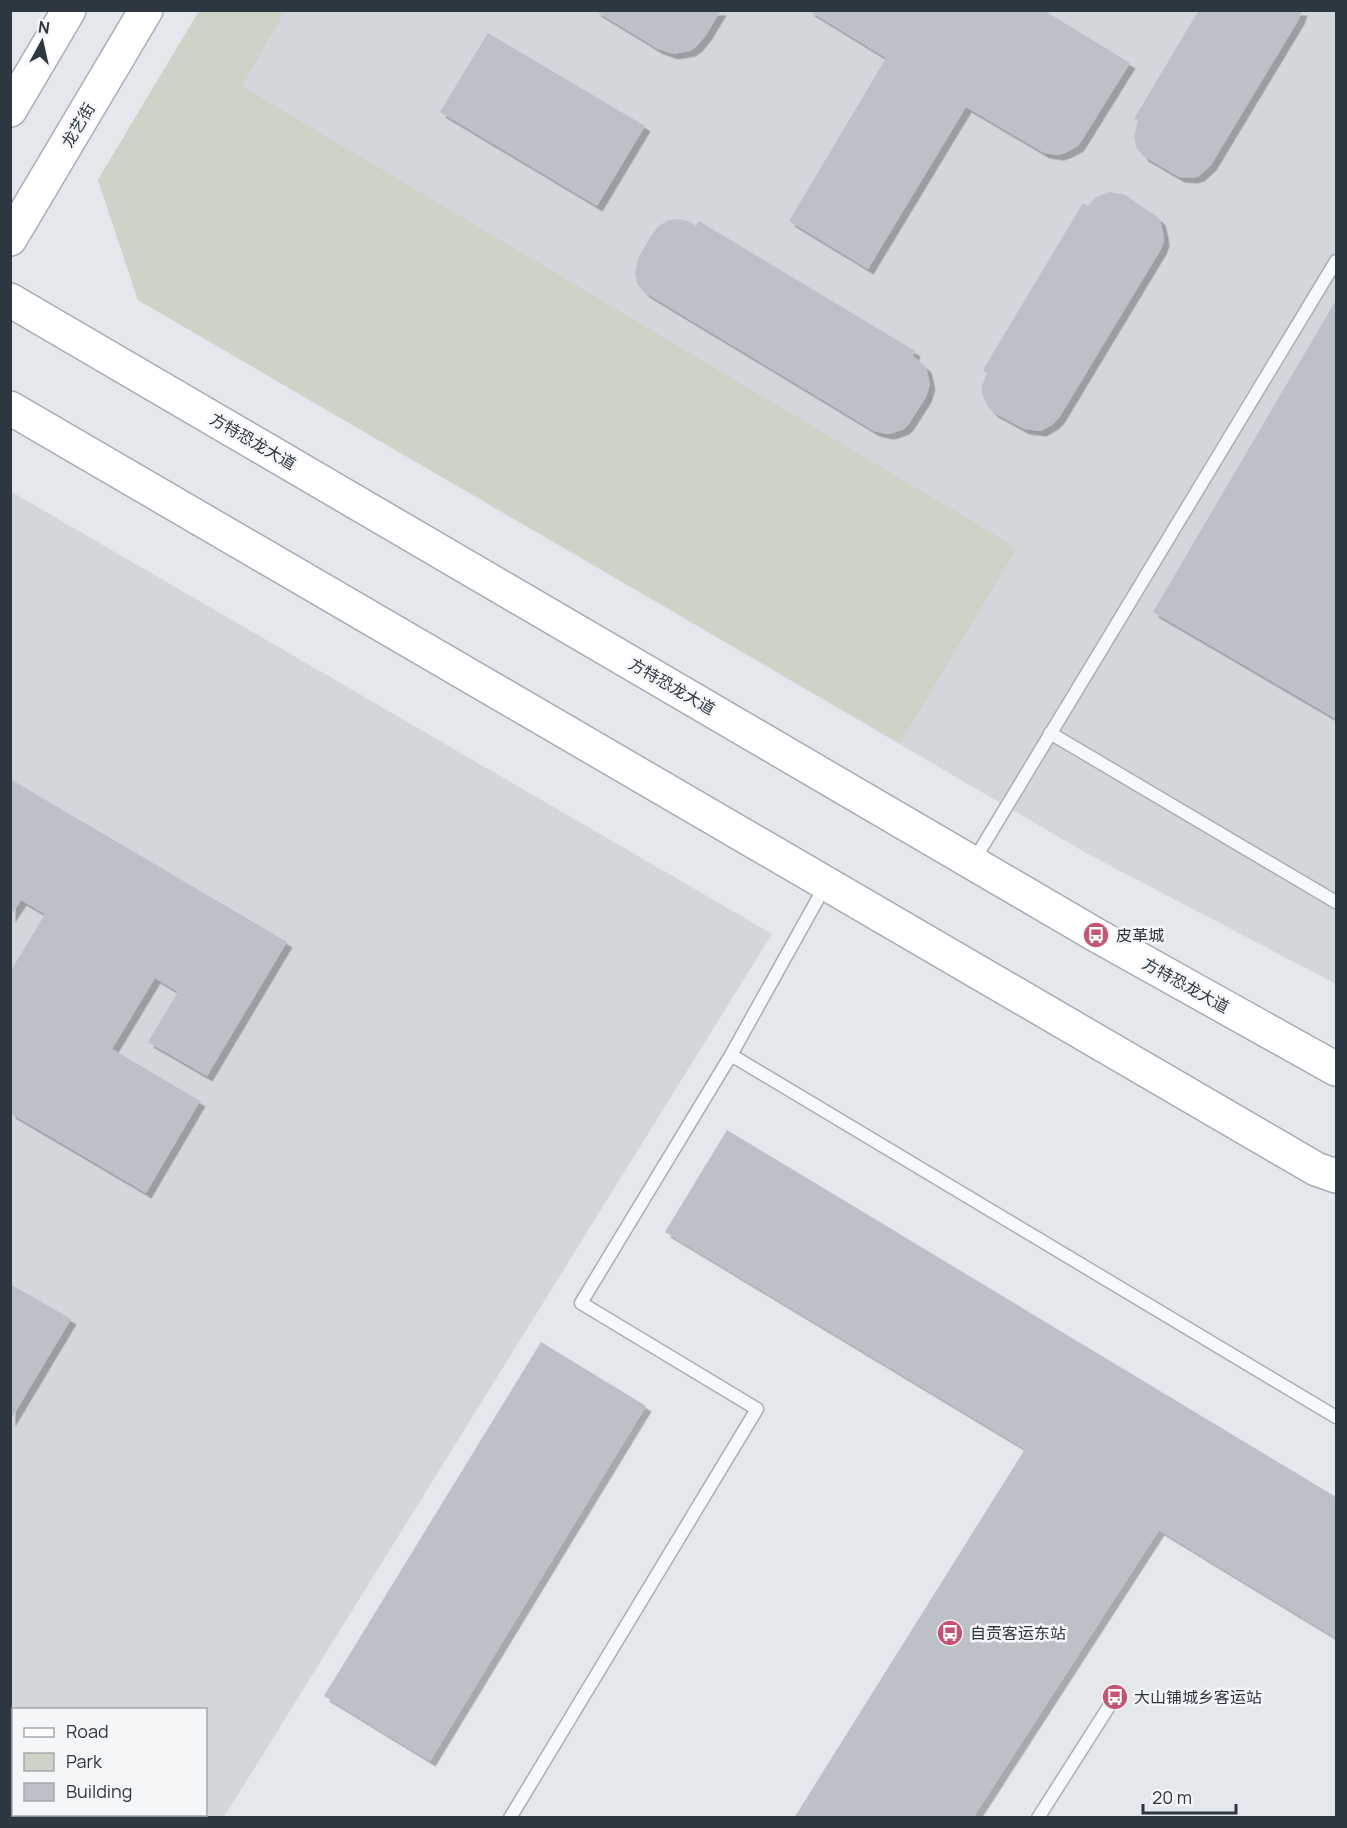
<svg xmlns="http://www.w3.org/2000/svg" width="1347" height="1828" viewBox="0 0 1347 1828" font-family="Manrope,'Noto Sans SC',sans-serif">
<style>
.built{fill:#d2d7dc}
.green{fill:#cbd4c6}
.building{fill:#bbc1c7;filter:url(#shadow)}
.lines{fill:none;stroke-linecap:round;stroke-linejoin:round}
.lane-casing{stroke:#a9afb5;stroke-width:15}
.secondary-casing{stroke:#a9afb5;stroke-width:36}
.primary-casing{stroke:#a4adb5;stroke-width:36}
.lane{stroke:#f6f8f9;stroke-width:12}
.secondary{stroke:#fff;stroke-width:33}
.primary{stroke:#fff;stroke-width:33}
.labels{text-anchor:middle;stroke-width:5;stroke-linejoin:round;paint-order:stroke}
.street-label{font-size:16px;fill:#2d3742;stroke:#f4f6f8}
.poi-label{font-size:16px;fill:#2d3742;stroke:#f4f6f8;text-anchor:start}
</style>
<defs>
<filter id="shadow"><feDropShadow dx="5.5" dy="5.5" stdDeviation="0" flood-color="#0004"/></filter>
</defs>
<rect width="100%" height="100%" fill="#e4e7eb"/>
<path class="built" d="M199 11H1336V984L1088 854 138 300 98 180Z
M10 491 772 934 224 1817H194L189 1815 206 1814V1710H14L11 1707Z"/>
<path class="green" d="M199 11H285L242 86 1017 548 900 743 138 300 98 180Z"/>
<path class="building" d="M594 10H721L706 35 697 46 690 51 673 54 658 49Z
M808 10H1043L1130 63 1084 137 1078 146 1065 153 1058 155 1044 153 966 107 868 269 789 221 886 58Z
M1199 10H1302L1299 19 1211 165 1199 176 1192 178 1179 177 1143 156 1140 152 1136 147 1134 136 1138 121 1134 119Z
M488 33 645 126 597 206 440 112Z
M1110 192 1125 195 1156 216 1160 220 1163 232 1164 241 1161 249 1059 418 1053 424 1041 431 1024 429 993 412 988 407 982 394V386L987 373 983 370 1083 203 1088 206 1096 197Z
M679 219 690 222 696 226 699 221 915 351 913 356 926 367 930 384 926 397 908 425 904 429 893 433 887 434 874 431 644 292 638 285 635 275 638 258 653 233 660 225 669 220Z
M1336 300V719L1153 612Z
M10 779 287 942 207 1076 148 1042 178 992 155 978 112 1049 200 1101 146 1193 10 1113V972L45 914 21 900 10 917Z
M727 1130 1336 1497V1638L1159 1530 973 1818H794L1025 1449 665 1232Z
M10 1284 71 1319 10 1421Z
M541 1342 646 1406 430 1761 324 1696Z"/>
<g class="lines">
<g class="lane-casing">
<path id="lane" d="M1050 733 1336 902
M973 862 1336 261
M731 1055 825 886
M510 1818 757 1409 581 1303 731 1055 1336 1417
M1038 1818 1115 1697"/>
</g>
<g class="secondary-casing">
<path id="secondary" d="M10 110 69 10
M10 239 146 10
M10 1777 14 1778
M74 1814 79 1818"/>
</g>
<g class="primary-casing">
<path id="primary" d="M10 300 1096 935 1336 1069
M10 408 1316 1169 1336 1176"/>
</g>
<use href="#lane" class="lane"/>
<use href="#secondary" class="secondary"/>
<use href="#primary" class="primary"/>
</g>
<defs>
<g id="bus-disc" transform="scale(1.35)"><circle r="9.5" fill="#c45471" stroke="#f4f6f8"/><path d="M-5-6H5V4H4V6H2V4H-2V6H-4V4H-5ZM-3.5-4V0h7V-4ZM-3.5 1.2v1.5H-2V1.2ZM2 1.2v1.5H3.5V1.2Z" fill="#fff"/></g>
</defs>
<g fill-rule="evenodd">
<use href="#bus-disc" x="1096" y="935"/>
<use href="#bus-disc" x="950" y="1633"/>
<use href="#bus-disc" x="1115" y="1697"/>
</g>
<g class="labels">
<g class="street-label">
<text transform="translate(78 125) rotate(-59)" y="6">龙艺街</text>
<text transform="translate(253 441) rotate(30)" y="6">方特恐龙大道</text>
<text transform="translate(672 686) rotate(30)" y="6">方特恐龙大道</text>
<text transform="translate(1186 985) rotate(29)" y="6">方特恐龙大道</text>
</g>
<g class="poi-label">
<text x="1116" y="941">皮革城</text>
<text x="970" y="1639">自贡客运东站</text>
<text x="1134" y="1703">大山铺城乡客运站</text>
</g>
</g>
<rect width="1347" height="1828" fill="none" stroke="#2d3742" stroke-width="24"/>
<rect x="12" y="1708" width="195" height="108" fill="#f4f6f8" stroke="#a4aaaf" stroke-width="1.5"/>
<rect x="24" y="1728" width="30" height="9" fill="#ffffff" stroke="#a4aaaf" stroke-width="1.5"/>
<text x="66" y="1738" font-size="18" fill="#2d3742">Road</text>
<rect x="24" y="1753" width="30" height="18" fill="#cbd4c6" stroke="#a4aaaf" stroke-width="1.5"/>
<text x="66" y="1768" font-size="18" fill="#2d3742">Park</text>
<rect x="24" y="1783" width="30" height="18" fill="#bbc1c7" stroke="#a4aaaf" stroke-width="1.5"/>
<text x="66" y="1798" font-size="18" fill="#2d3742">Building</text>
<g transform="translate(42 42) rotate(8)" stroke="#f4f6f8" stroke-width="4.5" paint-order="stroke">
<path d="M0-4.5L10 22L0 15L-10 22Z" fill="#2d3742"/>
<text y="-9" font-size="16" font-weight="bold" text-anchor="middle" fill="#2d3742">N</text>
</g>
<path d="M1143 1804v9h93v-9" fill="none" stroke="#2d3742" stroke-width="3"/>
<text x="1152" y="1804" font-size="18" fill="#2d3742" stroke="#f4f6f8" stroke-width="4.5" paint-order="stroke">20 m</text>
</svg>
